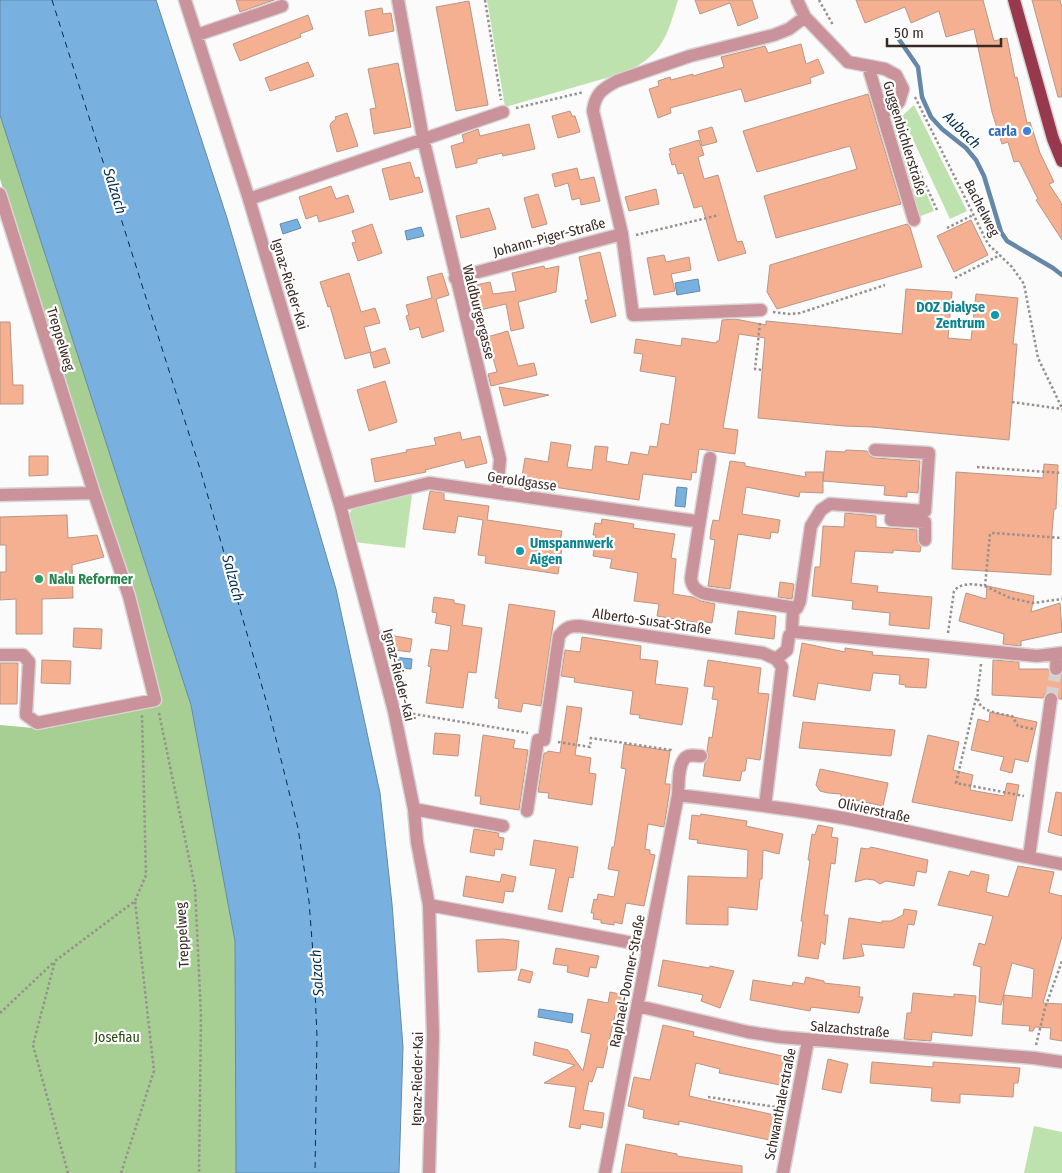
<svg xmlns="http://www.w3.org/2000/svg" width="1062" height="1173" viewBox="0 0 1062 1173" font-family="'Fira Sans Condensed',sans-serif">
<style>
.green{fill:#bee2ad}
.forest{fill:#a7ce93}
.water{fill:#78b1e0;stroke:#6588a8}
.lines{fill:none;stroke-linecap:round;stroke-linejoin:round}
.stream{stroke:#6588a8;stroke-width:4.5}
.ferry{stroke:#002e4c;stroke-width:1;stroke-dasharray:6 5;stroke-linecap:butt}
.building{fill:#f4b091;stroke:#ba9686}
.minor-tunnel{stroke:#d4d1d0;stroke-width:12;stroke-dasharray:12 6;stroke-linecap:butt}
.minor-casing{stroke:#d8d5d4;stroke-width:15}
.major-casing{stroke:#d8d5d4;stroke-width:15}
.path{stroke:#97908d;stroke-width:2.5;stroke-dasharray:2.5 2.5;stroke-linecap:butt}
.minor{stroke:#ca939c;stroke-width:12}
.major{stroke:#97384f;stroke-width:12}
.shop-dot{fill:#3f7fe0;stroke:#fff;stroke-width:2}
.culture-dot{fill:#0f9aa8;stroke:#fff;stroke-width:2}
.leisure-dot{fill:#2e9e5b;stroke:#fff;stroke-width:2}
.labels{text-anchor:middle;stroke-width:4.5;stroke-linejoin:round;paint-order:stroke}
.shop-label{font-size:14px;font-weight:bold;fill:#366cbe;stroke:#fff;text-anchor:end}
.street-label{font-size:14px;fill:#382924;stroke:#fff}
.culture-label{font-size:14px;font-weight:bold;fill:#0d838f;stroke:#fff;text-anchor:end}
.leisure-label{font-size:14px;font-weight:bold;fill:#27864d;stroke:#fff;text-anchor:start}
.park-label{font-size:14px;fill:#274b0f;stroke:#fff}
.water-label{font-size:15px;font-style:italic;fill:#002e4c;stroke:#fff}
</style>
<rect width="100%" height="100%" fill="#fbfbfb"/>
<path class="green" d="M487 0H678C666 38 664 52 627 72L505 107Z
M887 103 934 211 918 217 884 105Z
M914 105 967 211 950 219 902 116Z
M412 494 405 548 354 542 348 517 352 509Z
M1034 1126 1062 1132V1173H1024Z"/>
<path class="forest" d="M0 115 191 705 235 941 236 1173H0V725L44 729 160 703 104 503 0 179Z"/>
<path class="water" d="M0 0H156L227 218 336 589 380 793 392 904 403 1047 399 1173H236L235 941 191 705 0 115Z
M297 219 301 228 283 234 280 224Z
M421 227 424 236 407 240 405 231Z
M698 279 700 291 677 295 675 283Z
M677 487 687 488 685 507 675 506Z
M394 657 412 659 411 669 393 667Z
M539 1009 573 1014 572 1023 538 1017Z"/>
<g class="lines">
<path class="stream" d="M896 35 918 67 922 97 931 117 942 129 966 148 976 160 984 176 1001 232 1007 241 1053 268 1062 275"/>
<path class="ferry" d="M52 0 201 472 269 711 298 828 309 901 314 967 317 1036 315 1173"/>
</g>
<path class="building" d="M236 0H274L240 12Z
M695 0H752L758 18 738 26 730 3 700 14Z
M856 0H983L994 41 1007 38 1015 78 1017 77 1027 123 1030 122 1040 153 1054 182 1049 184 1062 204V240L1036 200 1038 199 1019 161 1014 162 1008 142 1002 144 992 112 974 29 946 37 939 11 911 23 905 7 865 23Z
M1032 0H1060L1062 7V97H1058Z
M469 1 488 105 456 111 436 7Z
M382 8 383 14 391 13 394 31 369 36 365 11Z
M308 15 313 29 300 34 301 37 240 61 233 44Z
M801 44 806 64 818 59 824 73 810 78 811 83 745 102 741 89 670 108 671 113 658 118 649 89 659 86 658 81 670 77 671 80 693 74V76L724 67 721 57 765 46 768 53Z
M308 62 314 76 270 91 265 78Z
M398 63 411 127 374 134 370 109 376 108 368 69Z
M868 94 901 204 776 238 764 196 857 169 850 146 757 172 743 131Z
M570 111 572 116H575L580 132 558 138 552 116Z
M347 113 358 146 337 152 330 126 331 123 336 119 335 117Z
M529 124 535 149 503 156 502 153 477 159V163L456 168 451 146 464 142 462 135 478 129 480 136Z
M712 127 717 142 702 146 698 131Z
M699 140 704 155 698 157 704 179 718 175 737 242 742 241 746 253 718 261 702 206 694 208 683 173 678 174 675 164 672 165 669 154 671 153 669 149Z
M410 162 415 178 419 177 423 192 390 200 382 169Z
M577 168 580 180 594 177 600 201 581 205 580 198 572 200 568 183 555 187 552 174Z
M331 186 336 199 348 195 354 212 319 222 317 215 306 219 299 197Z
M656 189 659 204 629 211 625 197Z
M538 194 547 224 532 228 524 198Z
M489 208 496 229 461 238 456 216Z
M971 220 988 255 954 272 937 236Z
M372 224 382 253 358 261 352 243 356 242 352 231Z
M907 224 910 227 922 267 777 309 767 292 770 265Z
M600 252 616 316 591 323 585 300H588L579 257Z
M664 255 666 262 689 257 691 270 671 274 675 291 654 295 647 258Z
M544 266 545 269 559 266 556 292 518 302 524 328 511 331 506 304 480 310 478 302 475 303 471 286 490 282 493 294 516 291 512 273Z
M349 273 361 312 375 308 380 323 364 327 371 352 345 359 330 306 328 307 320 282Z
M442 273 449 295 436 299 444 331 422 338 419 327 410 330 406 316 409 315 406 305 432 298 427 277Z
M906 289 952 292 948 338 971 340 976 294 1018 298 1013 344H1017L1009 440 872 427 844 426 758 418 765 338 739 334 723 428 738 430 735 454 699 449 696 473 692 472 691 480 643 474 639 500 521 482 525 458 548 462 551 442 571 445 567 467 592 470 595 446 608 447 606 461 628 465 631 452 648 455 650 446 657 447 661 423 669 425 676 377 640 371 643 354 634 353 636 339 681 346 682 338 716 343 717 341H719L722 320 735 319 766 325V321L902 334Z
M0 322H10L13 385H23V404H0Z
M508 331 518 366 534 363 537 375 491 386 488 374 497 372 487 337Z
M385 348 390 363 374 368 370 353Z
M385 381 397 422 369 431 357 390Z
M499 387 549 395 504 406Z
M460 432 462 440 480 436 487 463 466 468 464 460 425 470 426 472 375 482 371 459 407 452 406 450 436 445 434 438Z
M846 450 867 451 870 456 875 458 920 461 918 493 907 492V497L884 495 885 486 823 481 826 451 845 452Z
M29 456H48V475L29 476Z
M730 461 745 463V466L806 477 805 472H823V493L800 492 799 497 746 487 742 514 780 520 778 533 771 532 770 539 738 534 730 589 708 586 715 540 710 539 711 529 713 520 719 521Z
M1044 464 1058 465 1056 509H1054L1052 532 1051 575 952 569 956 472 1043 478Z
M430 491 444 493V500L489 506 487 520 562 531 560 541H563L558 574 485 563 486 556 478 555 483 520 458 516 455 533 423 529Z
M845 513 876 516V527L917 530V540L921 547 920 552 893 550V553L855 551 851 583 878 586 877 592 932 597 929 629 889 625 890 613 852 609 853 601 812 596 815 567H820L823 526 844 527Z
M67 515 68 538 97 535 104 557 72 565 73 598 42 599V634H16V599L0 600V572H6V545H0V517Z
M602 519 634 524 633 528 675 534 671 558 676 559 673 594 693 597 701 601 715 604 712 623 701 621 700 623 657 616 659 604 634 601 638 573 610 568 612 559 593 556 596 535H593L595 523 601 524Z
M780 582 794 584 792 599 778 597Z
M987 586 1034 596 1031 612 1060 603 1062 632 1021 641V646L1003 644 1004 634 959 621 966 593 986 599Z
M434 597 454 600V603L465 605 462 625 482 628 476 673 468 672 463 708 426 703 431 667 428 666 431 649 448 651 451 626 435 623 437 613 432 612Z
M509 604 555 611 541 706 523 703 521 712 498 708 499 699 495 698Z
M738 611 776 616 774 639 735 634Z
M74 628 102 629 101 649 73 647Z
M389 635 412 639 410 652 387 649Z
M582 637 641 646 640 659 658 661 655 684 688 688 682 725 639 718 640 715 630 714 633 691 574 682 575 678 561 676 565 650 580 652Z
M802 643 845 652V648L873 652 872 655 929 659 926 688 905 687 906 685 899 684 900 675 873 673 870 691 818 683 815 700 793 696Z
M42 660 71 661 70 684 41 683Z
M708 660 761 668 758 693 769 694 760 760 747 758 745 771H742L740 781 703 776 705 763 709 757 707 751 709 737 712 738 718 700 712 699 714 687 704 686Z
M993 660 1019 662V669H1048L1051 675 1055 677 1062 674V699H1059L1056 693 1052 691 1045 694 1043 698 992 695Z
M0 663H18L17 704H0Z
M567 706 582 708 575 755 591 758 589 773 596 774 592 805 548 798 549 793 538 792 544 753H547L548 751 560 753Z
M990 712 1037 722 1028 762 1015 759 1012 773 1000 770 1004 757 971 750 978 719 989 722Z
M803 722 895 730 891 756 799 748Z
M435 733 460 735 458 756 433 754Z
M483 735 515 740 513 748 528 750 519 810 480 804 481 796H475Z
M928 735 959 742 953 770 973 775 970 790 1004 796 1007 783 1019 785 1012 821 912 802Z
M624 744 670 751 665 784H670V789L664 827 648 824 645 849 650 850V854L655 855 644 906 626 903 622 924 614 922V925L601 923V920L593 919 594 913H591L594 899 597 900 598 894 614 897 619 871 608 869 612 847H614L626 769 621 768Z
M820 769 888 783 883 806 841 797V794L828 793 820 791 816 785Z
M1056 792 1062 793V836L1048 832Z
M701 814 747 821 746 826 783 834 779 854 763 850 762 879H760L757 910 728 907V925L686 924 688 876 747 878 748 850 697 843 698 840 689 839 692 815 700 816Z
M818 825 833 828 831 837 838 838 835 864 831 863 824 915H828L825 945 821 942 818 959 798 956 803 921H801L810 860H808L812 834 815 835Z
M474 829 499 833 498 837 504 838 502 850 495 849 494 856 470 852Z
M534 840 578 847 573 878 569 877 562 912 548 909 556 869 530 865Z
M871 847 928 860 926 873 917 871 914 886 886 881 880 884 874 880 866 879 855 882 861 848 868 849Z
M1018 866 1054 872 1049 893 1062 896V936L1043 1003 1062 1004V1041L1050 1039 1051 1028 1035 1027 1033 1031H1029L1030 1026 1002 1024 1004 995 1032 998 1034 969 1012 963 1001 1005 979 1002 981 967 973 965 979 943 985 945 993 916 938 905 949 871 969 876 971 871 989 875 986 892 1008 897Z
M502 874 516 877 513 892 505 891 503 903 463 896 466 876 500 882Z
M904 909 917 911 914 925 908 924 904 948 861 944 864 956 843 959 849 918 882 923V921H891L903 915Z
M503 939 519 941 516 970 478 972 476 940Z
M556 948 599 956 596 968 590 967 588 977 567 972 568 966 553 964Z
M663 960 709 968 710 966 734 971 720 1008 701 1001 703 995 658 986Z
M521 969 533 972 530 983 518 980Z
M806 977 824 981V983L860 987 859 997H863L859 1013 811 1007 810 1011 750 1000 753 980 792 986 793 982 804 984Z
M610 992 625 995 620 1016 615 1015 603 1068 597 1067 592 1082 589 1081 583 1110 604 1113 602 1128 581 1124 580 1129 569 1127 576 1087 544 1083 575 1065 533 1055 535 1042 568 1050 583 1071 591 1034 581 1032 588 999 608 1003Z
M913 993 954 997V994L976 996 972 1036 932 1032 931 1041 904 1039 907 1013H911Z
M663 1025 694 1032 693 1036 787 1057 780 1085 719 1073 720 1069 696 1063 689 1096 779 1116 774 1141 679 1121V1125L643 1118 644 1110 628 1106 634 1077 650 1080Z
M828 1059 848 1064 841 1093 822 1089Z
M872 1062 933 1067V1062L1020 1068 1018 1083H1014L1013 1097 960 1094V1103L931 1101 932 1088 870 1083Z
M626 1144 677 1154V1156L742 1166V1173H621Z"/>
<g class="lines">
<path class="minor-tunnel" d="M1051 699 1056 669"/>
<g class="minor-casing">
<path id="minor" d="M185 0 249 199 340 505 394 711 414 809 417 842 429 905 433 1036 429 1173
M398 0 423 138 500 459 497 493
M805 17 848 62 885 69 896 75 903 89 899 102 891 110
M197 35 282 6
M868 66 914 220
M0 194 94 493 129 596 155 700 37 723 26 715 29 662 23 655H0
M249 199 503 112
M455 278 622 234
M761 310 633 315 622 234 593 111C595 94 602 89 617 81L690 56 774 35 789 29 805 17 797 0
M0 495 94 493
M340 505 429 483 695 521 698 522 699 526 691 578C691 587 698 592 706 594L790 607 793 611 792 629 796 632 1037 656 1062 653
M892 509 891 520 925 522V540
M699 526 710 458
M793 611 797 608 800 601 811 526 821 510 830 504 925 511 929 453 875 450
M776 659 787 650 789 636 793 631
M1056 669 1057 654
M678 795C737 802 796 809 854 820 924 834 992 851 1062 864
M414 809 503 826
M527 811 538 740H544L559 636C565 628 569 626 579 626L763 653 776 659 782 667 765 806
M1029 857 1051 699
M429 905 649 946
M638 1006 748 1032 780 1037 1034 1058 1062 1062
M605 1173 678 795C679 785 677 761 688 756 692 755 697 756 701 756
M783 1173 808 1040"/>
</g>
<g class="major-casing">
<path id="major" d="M1014 0 1053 139 1062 161"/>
</g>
<path class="path" d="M485 0 501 100
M819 0 833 25
M915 97 988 244 1012 267 1024 284 1038 358 1062 408
M516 108 584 92
M907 144 937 210
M947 228 973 215
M636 235 719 215
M955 278 1000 255
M773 312 789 314 800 313 885 285
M760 323 755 369 762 370
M1012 402 1062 409
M977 467 1062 473
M985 586 1010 598 1033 603 1062 599
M948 633 954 591C961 582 974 584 985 586L990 534 994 533 1062 538
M981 664C978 701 967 709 1012 716L1018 726 1033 729
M976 698 956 783 1024 796
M159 713 195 887 201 1016 199 1173
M408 713 528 733
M558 742 590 747 591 738 671 750V752
M0 1013 54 962
M1036 1045 1045 1008 1062 961
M708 1097 783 1108
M68 1173 33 1045 55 961 135 901 146 875 142 715
M121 1173 154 1071 135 901"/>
<use href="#minor" class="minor"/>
<use href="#major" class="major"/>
</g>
<circle class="shop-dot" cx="1027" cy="131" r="5"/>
<g class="culture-dot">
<circle cx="995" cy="315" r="5"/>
<circle cx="520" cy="551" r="5"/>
</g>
<circle class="leisure-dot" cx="39" cy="579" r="5"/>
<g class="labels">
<g class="shop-label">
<text x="1017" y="136">carla</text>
</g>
<g class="street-label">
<text transform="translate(905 138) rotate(73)" y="5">Guggenbichlerstraße</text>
<text transform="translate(982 208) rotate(63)" y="5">Bachelweg</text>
<text transform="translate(549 237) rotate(-15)" y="5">Johann-Piger-Straße</text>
<text transform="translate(290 284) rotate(73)" y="5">Ignaz-Rieder-Kai</text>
<text transform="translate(479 312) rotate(76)" y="5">Waldburgergasse</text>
<text transform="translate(61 339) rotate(73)" y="5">Treppelweg</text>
<text transform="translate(522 481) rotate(8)" y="5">Geroldgasse</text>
<text transform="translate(652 621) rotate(8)" y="5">Alberto-Susat-Straße</text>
<text transform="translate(399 675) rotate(76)" y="5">Ignaz-Rieder-Kai</text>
<text transform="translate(874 810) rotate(12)" y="5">Olivierstraße</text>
<text transform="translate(182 935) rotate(-93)" y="5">Treppelweg</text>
<text transform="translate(627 981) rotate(-79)" y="5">Raphael-Donner-Straße</text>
<text transform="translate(850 1029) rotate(5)" y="5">Salzachstraße</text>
<text transform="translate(417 1079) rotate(-89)" y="5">Ignaz-Rieder-Kai</text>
<text transform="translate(780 1104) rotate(-79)" y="5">Schwanthalerstraße</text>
</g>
<g class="culture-label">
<text x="985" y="312">DOZ Dialyse<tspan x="985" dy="16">Zentrum</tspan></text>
<text x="530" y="548" text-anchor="start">Umspannwerk<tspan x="530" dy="16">Aigen</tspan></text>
</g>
<g class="leisure-label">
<text x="49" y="584">Nalu Reformer</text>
</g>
<g class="park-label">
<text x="117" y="1042">Josefiau</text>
</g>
<g class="water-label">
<text transform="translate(962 130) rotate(45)" y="5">Aubach</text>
<text transform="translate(115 191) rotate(73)" y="5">Salzach</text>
<text transform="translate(233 578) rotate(75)" y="5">Salzach</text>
<text transform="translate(317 973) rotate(-94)" y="5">Salzach</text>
</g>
</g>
<path d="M887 38v8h114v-8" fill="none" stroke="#382924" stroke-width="2.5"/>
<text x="894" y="38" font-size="15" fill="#382924" stroke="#ffffff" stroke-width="4" paint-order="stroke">50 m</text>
</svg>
